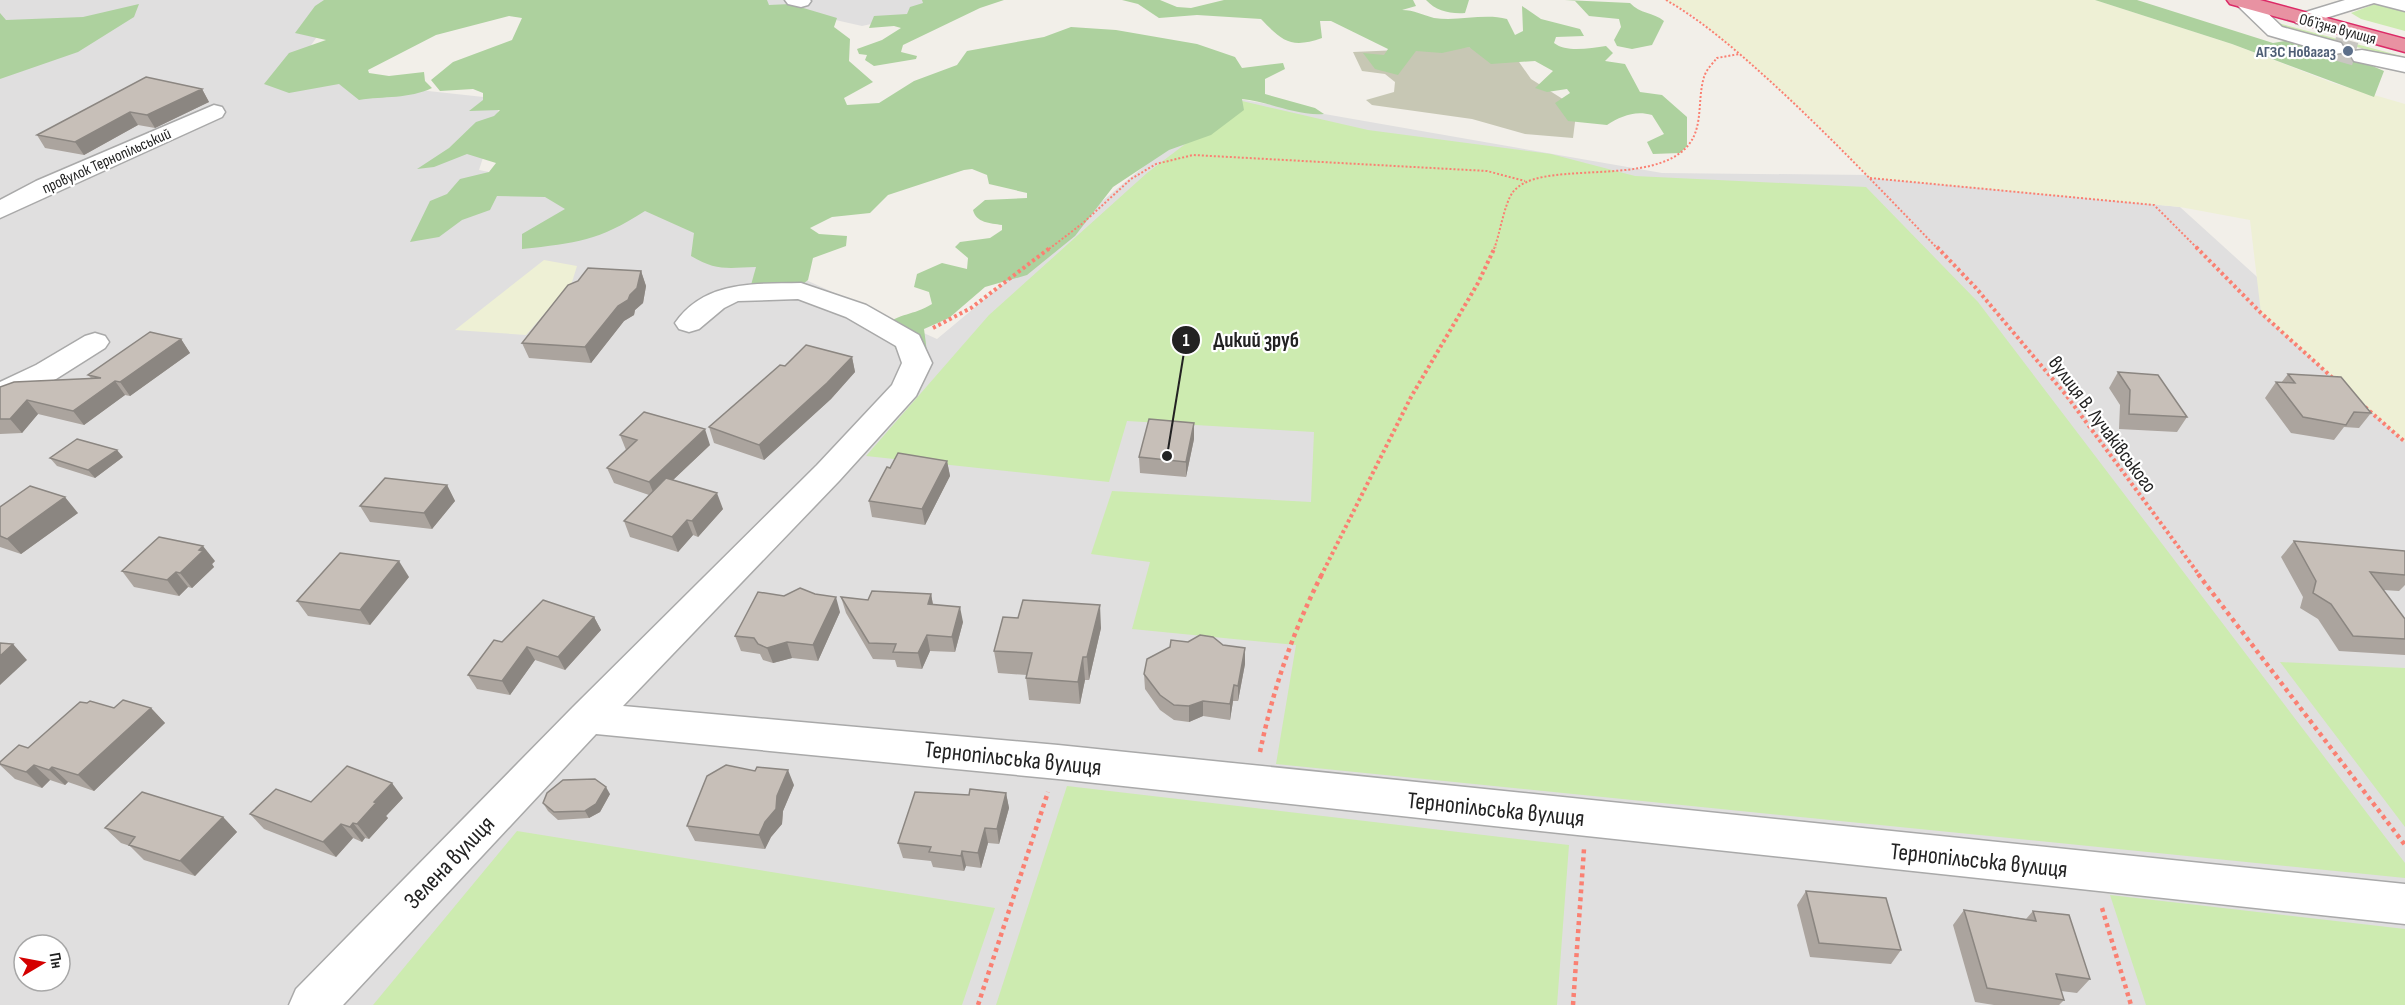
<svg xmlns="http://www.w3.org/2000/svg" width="2405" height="1005" viewBox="0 0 2405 1005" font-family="'Sofia Sans Condensed',sans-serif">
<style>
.residential{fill:#e0dfdf;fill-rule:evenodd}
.construction{fill:#c7c7b4}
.farmland{fill:#eef0d5}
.grass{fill:#cdebb0}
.forest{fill:#add19e}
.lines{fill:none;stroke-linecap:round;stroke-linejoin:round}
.minor-tunnel{stroke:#c8c6c1;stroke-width:23;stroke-dasharray:23 11;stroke-linecap:butt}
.minor-casing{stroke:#a9a9a9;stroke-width:3}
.highway-casing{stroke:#dc2a67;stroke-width:3}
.path-far2{stroke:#fa8072;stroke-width:2;stroke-dasharray:2 2;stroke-linecap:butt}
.path-far1{stroke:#fa8072;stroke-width:4;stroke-dasharray:3 3;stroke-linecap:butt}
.path{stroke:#fa8072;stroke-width:4.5;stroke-dasharray:4 4;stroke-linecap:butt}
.minor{fill:#fff;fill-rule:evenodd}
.highway{fill:#e892a2;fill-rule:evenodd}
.wall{fill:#aba49e}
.shaded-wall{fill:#8b8681}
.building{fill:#c7bfb8;stroke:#8b8681;stroke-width:1.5}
.service-dot{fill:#5c6f8a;stroke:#fff;stroke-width:2}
.labels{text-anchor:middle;stroke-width:4.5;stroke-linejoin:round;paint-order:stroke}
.far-street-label{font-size:16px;fill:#222;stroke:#fff}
.far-service-label{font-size:16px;font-weight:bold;fill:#4e5e75;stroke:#fff;text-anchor:end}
.street-label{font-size:20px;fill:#222;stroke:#fff}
.near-street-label{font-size:24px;fill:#222;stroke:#fff}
.leader{fill:none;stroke:#222;stroke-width:2}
.callout-dot{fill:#222;stroke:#fff;stroke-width:2}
.mark-label{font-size:18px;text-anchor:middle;font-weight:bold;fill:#fff}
.callout-label{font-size:21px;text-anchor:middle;font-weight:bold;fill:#222;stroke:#fff;stroke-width:4.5;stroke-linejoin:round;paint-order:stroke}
</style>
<rect width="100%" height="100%" fill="#f2efe9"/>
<path class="residential" d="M0 0H342L290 76 502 99 479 170 630 201 937 339 1227 97 1662 173 1870 175 2180 207 2405 411V1005H0ZM24 945H60V981H24Z
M748 0H958L935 10 862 26Z"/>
<path class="construction" d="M1469 47 1519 62 1531 79 1569 103 1576 114 1573 138 1525 134 1472 119 1372 105 1366 100 1394 92 1395 82 1385 74 1362 71 1353 52Z"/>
<path class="farmland" d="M1666 0H2095L2232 44 2333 83 2405 104V442L2261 313 2250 220 2180 207 1870 178 1815 122 1740 54 1692 15Z
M544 260 577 266 572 282 526 335 455 330Z"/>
<path class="grass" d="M2375 4 2405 10V31L2361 19 2351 13Z
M2278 23 2405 57V63L2364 53 2365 49 2287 31Z
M1242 101 1368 130 1551 154 1635 176 1866 187 1978 302 2405 863V878L1276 764 1296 645 1132 629 1150 562 1091 554 1112 491 1311 502 1314 432 1127 421 1109 482 866 456 989 315 1147 173Z
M2280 662 2405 668V827Z
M1067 786 1569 845 1557 1005H996Z
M517 831 995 908 962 1005H373Z
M2110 895 2405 929V1005H2146Z"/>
<path class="forest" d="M324 0H767L769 5 790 4 837 18 834 27 850 39 849 61 873 82 844 98 847 105 879 103 914 81 957 65 967 51 1044 37 1071 27 1116 30 1197 44 1235 57 1242 68 1283 63 1285 69 1265 79V94L1315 108 1324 114C1296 116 1270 102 1242 99L1244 110 1211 135 1169 150 1113 187 1075 236 1027 275 985 287 949 318 924 329 927 352 921 359 901 358 883 327C900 312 913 316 932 304L929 292 914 287 917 274 942 263 967 269 968 258 955 247 960 242 990 238 1002 230V225C990 223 976 223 973 210L985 200 1027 198V193L989 184 987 175 972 169 964 170 888 195 870 213 832 217 810 228 819 234 847 236 846 246 813 258 808 280 803 284 751 285 756 267C727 268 716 271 691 256L694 233 645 211C598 241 577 243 522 249V234L565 209 545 197 497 196 490 210 462 220 439 237 410 242 430 201 447 194 460 179 489 172 496 163 467 154 434 167 417 169 449 148 476 122 494 116 500 110 469 111 483 100V93L473 89 440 91 431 80 453 62 512 40 522 18 509 16 436 35 368 70 369 73 389 76 424 72 425 81 432 88C409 99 384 96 359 100L339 84 289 93 264 84 289 53 326 40 295 33 315 6Z
M922 0H1004L980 8 903 45 901 52 917 56 916 59 874 66 865 60 867 55 859 54 857 49 882 40 901 28 894 26 869 28 874 16 907 14 910 7 923 3Z
M1122 0H1160L1177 7 1191 8 1224 0H1413L1416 6 1402 10C1414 10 1423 15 1434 18 1458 22 1483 13 1507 19L1515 35 1523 31 1522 6 1541 19 1580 29 1584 36 1556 37 1554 43C1567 53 1590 48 1606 46L1613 53 1605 61 1625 64 1640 92 1662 95 1687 117V146L1680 153 1653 154 1647 142 1664 134 1652 115C1635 110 1621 116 1607 125L1568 121 1555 103 1570 93 1567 89 1547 92 1535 88 1553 71 1535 61 1491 64 1469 47 1442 53 1416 51 1398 75 1375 69 1363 53 1384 55 1388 49 1331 21H1320L1322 38C1291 49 1282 41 1261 19L1197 15 1159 18 1138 4Z
M1426 0H1469L1465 13C1450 14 1436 11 1426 0Z
M1565 0 1630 3C1640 14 1653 12 1664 21L1652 45 1632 49 1617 46 1614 40 1621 27 1619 19 1589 16 1575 1Z
M2095 0H2137L2273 43 2291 40 2363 62 2384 71 2374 97 2232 44Z
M139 4 134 17 78 52 0 79V13L6 20 83 17Z"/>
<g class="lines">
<path class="minor-tunnel" d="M2333 48 2362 56"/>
<g class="minor-casing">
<path id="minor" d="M785 0H810L811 1 808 5 801 7 788 4Z
M2238 0H2254L2282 27 2341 43 2344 48 2341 53 2333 54 2268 35 2239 7 2236 3Z
M2345 0H2405V11L2374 3 2303 25 2296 23 2293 19 2296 15Z
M2362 50 2405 58V72L2354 61 2351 56 2354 51Z
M214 105 222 107 225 112 222 117 0 218V200L36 181Z
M801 283 866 305 919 335 932 363 916 396 839 481 623 706 1058 745 2405 884V924L1058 779 596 734 343 1005H289L296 989 573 707 817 465 892 385 902 363 896 346 846 317 798 299 738 301 724 308 699 329 689 332 679 329 675 323C705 280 755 284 801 283Z
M95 333 105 336 109 342 105 348 56 379 0 404V382L36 365 85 336Z"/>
</g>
<g class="highway-casing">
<path id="highway" d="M2227 0H2260L2405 39V52L2230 4Z"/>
</g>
<path class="path-far2" d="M1666 0C1704 22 1737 51 1770 81 1829 135 1883 192 1938 249
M1870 178 2154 205 2198 249
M1049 249 1083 223 1131 179 1156 164 1193 155 1487 171 1525 181
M1494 249C1500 234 1504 204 1513 192 1538 160 1637 185 1680 153 1706 134 1696 103 1704 77 1706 70 1713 63 1717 58L1739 54"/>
<path class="path-far1" d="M1937 247 1976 288 2066 395 2200 576
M2196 247 2261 313 2335 380
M933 328 971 308 1051 247
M2365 407 2405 442
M1321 576 1411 397 1478 283 1495 247"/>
<path class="path" d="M2198 574 2405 845
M1260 752C1273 689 1293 631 1322 574
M2102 908 2131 1005
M978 1005 1048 792
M1573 1005 1584 849"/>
<use href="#minor" class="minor"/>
<use href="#highway" class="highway"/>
</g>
<path class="wall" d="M202 89 209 102 155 128 138 125 84 155 45 148 37 135Z
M641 271 646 286 643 303 635 310 634 315 624 321 591 363 529 358 522 343Z
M181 339 190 353 130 396 125 395 84 425 38 414 22 433 0 434V387L91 378 88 375Z
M852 357 855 372 831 399 764 460 714 443 709 427 785 366Z
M2118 372 2187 417 2177 432 2119 429 2120 405 2109 388Z
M2288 374 2371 413 2359 428 2344 427 2334 440 2291 433 2265 398 2276 382 2281 383Z
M620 435 710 445 673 480 723 509 698 537 693 535 678 552 630 537 624 521 649 495 614 483 607 468 626 450Z
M1194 439 1186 477 1140 473 1139 457Z
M123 457 95 478 57 466 50 458Z
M947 461 950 476 925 525 872 517 869 501 890 468Z
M447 485 455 501 432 529 370 522 360 506Z
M0 507 78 513 21 554 0 547Z
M2294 541 2405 551V585L2399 591 2383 590 2405 619V655L2339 651 2318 619 2300 608 2303 597 2281 557Z
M215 561 212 564 214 567 192 588 188 587 179 596 134 587 122 571Z
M409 577 370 625 308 616 297 601Z
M931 594 933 605 963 622 955 652 930 651 922 669 897 667 895 660 873 659 846 613 841 597 868 600Z
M840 612 818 661 792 658 773 663 763 660 760 654 741 651 735 636Z
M594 617 601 630 565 670 535 660 510 695 477 689 468 675 502 642Z
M1101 628 1089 680H1085L1080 704 1029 700 1026 678 1027 675 998 673 994 651Z
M1223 645 1245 648V664L1238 701H1233L1230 720 1203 716 1189 722 1174 720 1160 710 1145 689 1144 674Z
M114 708H151L165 723 94 791 68 782 65 785 50 780 42 788 15 779 0 765V762Z
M794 785 783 811 782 824 771 837 765 849 695 841 687 826Z
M1006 793 1009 808 999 844 988 843 981 868 966 866 964 871 933 867 931 861 903 858 898 843 969 795Z
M610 794 600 812 589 818 558 820 548 811 543 803Z
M403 798 386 816 388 818 369 839 365 838 362 842 353 838 336 857 264 829 250 814 311 802Z
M223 817 237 832 195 876 144 860 130 846 121 843 105 828Z
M1806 891 1901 950 1891 964 1810 957 1797 905Z
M1964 910 2026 919 2033 911 2090 979 2077 993 2061 991 2064 1000 2059 1005H1994L1975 1002 1953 925Z"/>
<path class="shaded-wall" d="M202 89 209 102 155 128 147 115Z
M130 112 138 125 84 155 75 142Z
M641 271 646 286 643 303 635 310 634 315 624 321 591 363 585 347 618 306 630 295Z
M181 339 190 353 130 396 120 382Z
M852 357 855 372 831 399 764 460 759 445Z
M115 381 125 395 84 425 73 411Z
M27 400 38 414 22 433 10 419Z
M1194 423V439L1186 477V462Z
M705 429 710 445 655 497 649 482Z
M117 450 123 457 95 478 88 470Z
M947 461 950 476 925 525 922 509Z
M447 485 455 501 432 529 424 513Z
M717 493 723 509 698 537 692 521Z
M65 497 78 513 21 554 7 539Z
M687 520 693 535 678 552 672 537Z
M203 546 215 561 212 564 214 567 192 588 180 573Z
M399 561 409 577 370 625 360 610Z
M176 572 188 587 179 596 167 580Z
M931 594 934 610 928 604Z
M836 597 840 612 818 661 813 645Z
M1100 605 1101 628 1089 680 1087 657Z
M960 607 963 622 955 652 952 637Z
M594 617 601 630 565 670 558 657Z
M927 635 930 651 922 669 918 653Z
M787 642 792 658 773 663 767 648Z
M13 644 27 660 0 685V656Z
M527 647 535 660 510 695 502 681Z
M1245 648V664L1238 701V686Z
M1083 657 1085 680 1080 704 1078 682Z
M1234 685 1233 701 1230 720V704Z
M1203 701V716L1189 722V706Z
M151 708 165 723 94 791 78 775Z
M34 765 50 780 42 788 26 772Z
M52 767 68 782 65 785 49 770Z
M788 770 794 785 783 811 782 824 771 837 765 849 759 835Z
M392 783 403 798 386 816 388 818 369 839 357 824 374 802Z
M606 787 610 794 600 812 589 818 585 811Z
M1006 793 1009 808 999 844 997 829Z
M223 817 237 832 195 876 180 861Z
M353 823 365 838 362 842 350 827Z
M341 824 353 838 336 857 323 842Z
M985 828 988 843 981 868 978 853Z
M962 851 966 866 964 871 961 856Z"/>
<path class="building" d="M146 77 202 89 147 115 130 112 75 142 37 135Z
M588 268 641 271 637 288 630 295 628 300 618 306 585 347 522 343 568 285 578 281Z
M150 332 181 339 120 382 115 381 73 411 27 400 10 419H0V387L14 382 101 378 88 375Z
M806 345 852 357 827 383 759 445 709 427 780 365 785 366Z
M2118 372 2158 375 2187 417 2129 414 2130 390Z
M2288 374 2341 377 2371 413 2354 412 2346 425 2303 417 2276 382 2295 383Z
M644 412 705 429 649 482 607 468 637 440 620 435Z
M1149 419 1194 423 1186 462 1139 457Z
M77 439 117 450 88 470 50 458Z
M898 453 947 461 922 509 869 501 887 467 890 468Z
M385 478 447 485 424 513 360 506Z
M666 478 717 493 692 521 687 520 672 537 624 521Z
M30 486 65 497 7 539 0 536V507Z
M159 537 203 546 199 550 203 551 180 573 176 572 167 580 122 571Z
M2294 541 2405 551V575L2370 572 2405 619V639L2353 636 2331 604 2313 593 2316 581Z
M340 553 399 561 360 610 297 601Z
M800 588 815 594 836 597 813 645 787 642 767 648 758 644 754 638 735 636 758 592 784 596Z
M872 591 931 594 928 604 960 607 952 637 927 635 918 653 893 652 896 644 869 643 841 597 868 600Z
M543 600 594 617 558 657 527 647 502 681 468 675 494 640 502 642Z
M1023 600 1100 605 1087 657H1083L1078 682 1026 678 1032 653 994 651 1003 617 1018 618Z
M1200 635 1213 637 1223 645 1245 648 1238 686 1234 685 1230 704 1203 701 1189 706 1174 705 1160 695 1144 674 1147 659 1170 647 1171 640 1188 642Z
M0 643 13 644 0 656Z
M123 700 151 708 78 775 52 767 49 770 34 765 26 772 0 764V762L19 745 28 748 80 702 87 703 90 701 114 708Z
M726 765 755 771 757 767 788 770 777 796 776 809 765 822 759 835 687 826 707 776Z
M347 766 392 783 374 802 376 803 357 824 353 823 350 827 341 824 323 842 250 814 276 789 311 802Z
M595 779 606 787 596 804 585 811 554 812 543 803 547 793 563 780Z
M970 789 1006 793 997 829 985 828 978 853 962 851 961 856 929 852 931 847 898 843 915 792 969 795Z
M142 792 223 817 180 861 129 845 135 837 105 828Z
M1806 891 1886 898 1901 950 1819 943Z
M1964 910 2036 921 2033 911 2069 915 2090 979 2056 974 2064 1000 1987 988Z"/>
<circle class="service-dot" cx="2348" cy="51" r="6"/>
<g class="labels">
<g class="far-street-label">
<text transform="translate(2338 28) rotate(15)" y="6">Обʼїзна вулиця</text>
<text transform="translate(106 160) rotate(-24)" y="6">провулок Тернопільський</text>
</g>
<g class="far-service-label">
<text x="2336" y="57">АГЗС Новагаз</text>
</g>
<g class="street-label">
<text transform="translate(2103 424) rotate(53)" y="7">вулиця В. Лучаківського</text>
</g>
<g class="near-street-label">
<text transform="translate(1013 758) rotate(6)" y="8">Тернопільська вулиця</text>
<text transform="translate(1496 809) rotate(6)" y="8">Тернопільська вулиця</text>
<text transform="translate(1979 860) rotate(6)" y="8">Тернопільська вулиця</text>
<text transform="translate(449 862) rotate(-46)" y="8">Зелена вулиця</text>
</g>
</g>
<path class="leader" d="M1167 456L1186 340"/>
<g class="callout-dot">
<circle cx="1167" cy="456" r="6"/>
<circle cx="1186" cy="340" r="15"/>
</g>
<g class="mark-label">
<text x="1186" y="346">1</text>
</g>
<g class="callout-label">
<text x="1256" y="347">Дикий зруб</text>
</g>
<g transform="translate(42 963) rotate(80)"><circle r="28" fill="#ffffff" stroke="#a7a7a7" stroke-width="1.5"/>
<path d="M0-4.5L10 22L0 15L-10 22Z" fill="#d40000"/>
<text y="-9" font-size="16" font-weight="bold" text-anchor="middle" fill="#222222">Пн</text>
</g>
</svg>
